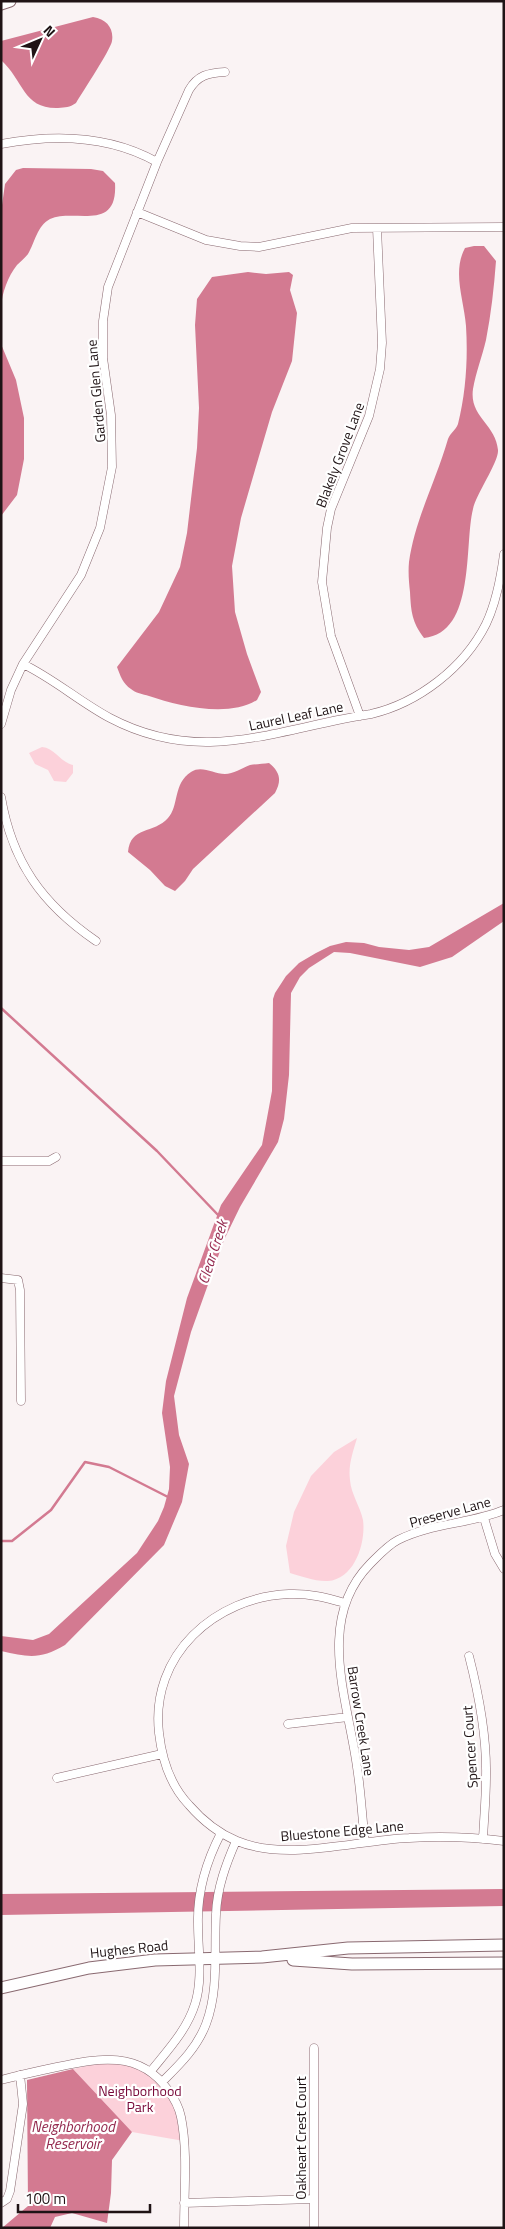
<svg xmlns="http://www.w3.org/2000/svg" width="505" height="2229" viewBox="0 0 505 2229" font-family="'Titillium Web',sans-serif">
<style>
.green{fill:#fcd1da}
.water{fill:#d37a91}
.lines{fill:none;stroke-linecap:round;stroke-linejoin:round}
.stream{stroke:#d37a91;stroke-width:2.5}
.minor-casing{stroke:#896970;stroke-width:9}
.secondary-casing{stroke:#896970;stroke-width:13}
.minor{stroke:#fff;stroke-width:8}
.secondary{stroke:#fff;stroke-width:11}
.labels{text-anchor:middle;stroke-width:4.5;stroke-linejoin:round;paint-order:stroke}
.street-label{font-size:14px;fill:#1f1315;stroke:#fff}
.park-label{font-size:14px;fill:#760637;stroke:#fff}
.water-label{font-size:15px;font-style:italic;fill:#942a4f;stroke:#fff}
</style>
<rect width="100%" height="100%" fill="#faf3f4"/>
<path class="green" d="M42 747C55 748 60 762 73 765V773L66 782 54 781 48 770 35 764 29 753Z
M357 1438C353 1452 348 1465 350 1480 351 1494 360 1506 363 1520 366 1542 355 1579 328 1581 316 1582 301 1576 290 1573L286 1546 294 1512 311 1476 334 1452Z
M118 2059 157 2076 177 2106 184 2141 132 2132 73 2069Z"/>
<path class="water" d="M93 17C107 19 114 29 112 41 111 49 82 93 76 103 69 108 66 107 58 108 23 109 24 81 1 60V41Z
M23 168 91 169 103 171 115 183C118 233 75 208 50 219 37 226 35 242 28 254 25 258 21 261 17 265 8 276 2 293 1 307V212L5 184 16 170Z
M474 246H484L496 261C494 288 491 314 486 340 482 357 476 372 473 389 469 417 496 424 498 450 499 462 476 494 473 509 464 544 476 633 424 638 412 622 411 612 410 592 409 583 408 572 409 562 415 519 436 481 448 439 450 433 456 430 458 424 466 392 468 358 466 326 464 300 452 272 465 248Z
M248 272 266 274 289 272 293 275 290 290 297 313 292 361 272 412 257 463 241 518 232 566 235 612 247 654 261 692 257 700C229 718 178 706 149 696 143 694 135 693 131 689 123 684 120 675 117 667L159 612 180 567 187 533 197 448 199 408 195 325 197 299 212 277Z
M1 344 16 380 24 418V459L17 495 1 516Z
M269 763C280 772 282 780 275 793L193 869 185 881 175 891 165 886 150 870 128 852C130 826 154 834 168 818 179 807 173 783 191 772 202 765 213 774 225 774 233 774 242 768 250 765 256 764 263 764 269 763Z
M504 903V921L452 957 420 967 350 953 334 952 309 968 300 977 291 993 289 1075 284 1119 278 1142 240 1207 224 1240 191 1332 174 1396 179 1435 189 1464 182 1502 164 1545 65 1645C40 1660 28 1657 1 1651V1636L33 1640 49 1634 137 1553 158 1521 164 1507 169 1489 170 1467 162 1413 166 1381 187 1298 221 1205 262 1145 272 1091 273 999 275 993 286 976 299 963 316 953 330 946 346 942 364 943 379 947 409 950 429 947Z
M504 1889V1906L1 1915V1894Z
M73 2069 132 2132 112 2160 111 2193 107 2223 72 2213 55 2217 50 2228H2L28 2206 27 2080Z"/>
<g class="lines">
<path class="stream" d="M1 1008 157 1151 219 1216
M1 1541H12L51 1510 85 1462 109 1467 168 1497"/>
<g class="minor-casing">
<path id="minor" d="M1 144C54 134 109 135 157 162
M137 212 206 240 240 246 259 247 352 228 504 227
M23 664C54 679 80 702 110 718 203 767 278 728 371 714 418 703 464 668 486 624 496 603 501 577 504 554
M360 716 331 636 322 582 327 528 331 509 369 416 380 369 382 343 377 228
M1 724 11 690 23 664 81 575 100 528 112 467 111 415 103 358V321L108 287 157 162 189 90C198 75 208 73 225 72
M1 797C12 862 42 904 96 941
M1 1161H49L56 1157
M1 1278 18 1280 20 1290 21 1401
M484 1518 495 1554 504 1569
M345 1603C327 1598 309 1593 289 1594 215 1597 150 1655 159 1733 162 1760 170 1785 189 1805 202 1820 218 1833 237 1841 288 1862 356 1840 409 1838 441 1836 472 1837 504 1841
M469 1656C479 1695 487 1736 486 1777 486 1798 484 1818 483 1839
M288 1724 348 1717
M57 1778 162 1754
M365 1842C362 1817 361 1792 357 1767 348 1700 315 1620 370 1564 378 1556 388 1545 398 1540 432 1523 470 1524 504 1510
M151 2071C167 2051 187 2030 195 2004 203 1979 198 1950 198 1924 197 1891 206 1862 221 1833
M1 2080C20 2075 38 2071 57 2067 98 2058 140 2050 168 2090 174 2098 179 2107 181 2117 188 2151 184 2193 184 2228
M162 2082C179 2065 197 2048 206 2024 219 1990 214 1951 216 1914 217 1888 226 1864 236 1841
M1 2203 7 2199 10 2191 23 2104 20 2075
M184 2203 314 2199
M314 2228V2048"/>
</g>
<g class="secondary-casing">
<path id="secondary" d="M1 4 10 1
M293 1960 352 1964 504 1963
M1 1988 89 1968 155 1960 262 1957 348 1948 504 1945"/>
</g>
<use href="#minor" class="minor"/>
<use href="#secondary" class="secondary"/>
</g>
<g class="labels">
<g class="street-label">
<text transform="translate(96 391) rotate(-95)" y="5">Garden Glen Lane</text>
<text transform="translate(340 455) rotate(-69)" y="5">Blakely Grove Lane</text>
<text transform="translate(296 716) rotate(-12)" y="5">Laurel Leaf Lane</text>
<text transform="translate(450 1512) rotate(-15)" y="5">Preserve Lane</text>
<text transform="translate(361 1721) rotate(81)" y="5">Barrow Creek Lane</text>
<text transform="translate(470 1747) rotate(-94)" y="5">Spencer Court</text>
<text transform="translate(342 1831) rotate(-5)" y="5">Bluestone Edge Lane</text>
<text transform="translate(129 1949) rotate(-6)" y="5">Hughes Road</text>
<text transform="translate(301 2138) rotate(-90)" y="5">Oakheart Crest Court</text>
</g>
<g class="park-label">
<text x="140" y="2096">Neighborhood<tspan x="140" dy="16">Park</tspan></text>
</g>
<g class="water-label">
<text transform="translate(213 1252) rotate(-72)" y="5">Clear Creek</text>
<text x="73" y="2132">Neighborhood<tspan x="73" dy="17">Reservoir</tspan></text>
</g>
</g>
<rect width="505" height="2229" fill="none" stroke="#1f1315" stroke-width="5"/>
<g transform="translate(40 40) rotate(46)" stroke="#ffffff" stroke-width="4" paint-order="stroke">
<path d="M0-4L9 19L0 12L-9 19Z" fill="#1f1315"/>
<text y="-8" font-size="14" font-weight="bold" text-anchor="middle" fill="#1f1315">N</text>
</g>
<path d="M18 2204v8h132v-8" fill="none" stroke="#1f1315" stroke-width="2.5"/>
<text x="25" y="2204" font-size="15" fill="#1f1315" stroke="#ffffff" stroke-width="4" paint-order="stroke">100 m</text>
</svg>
